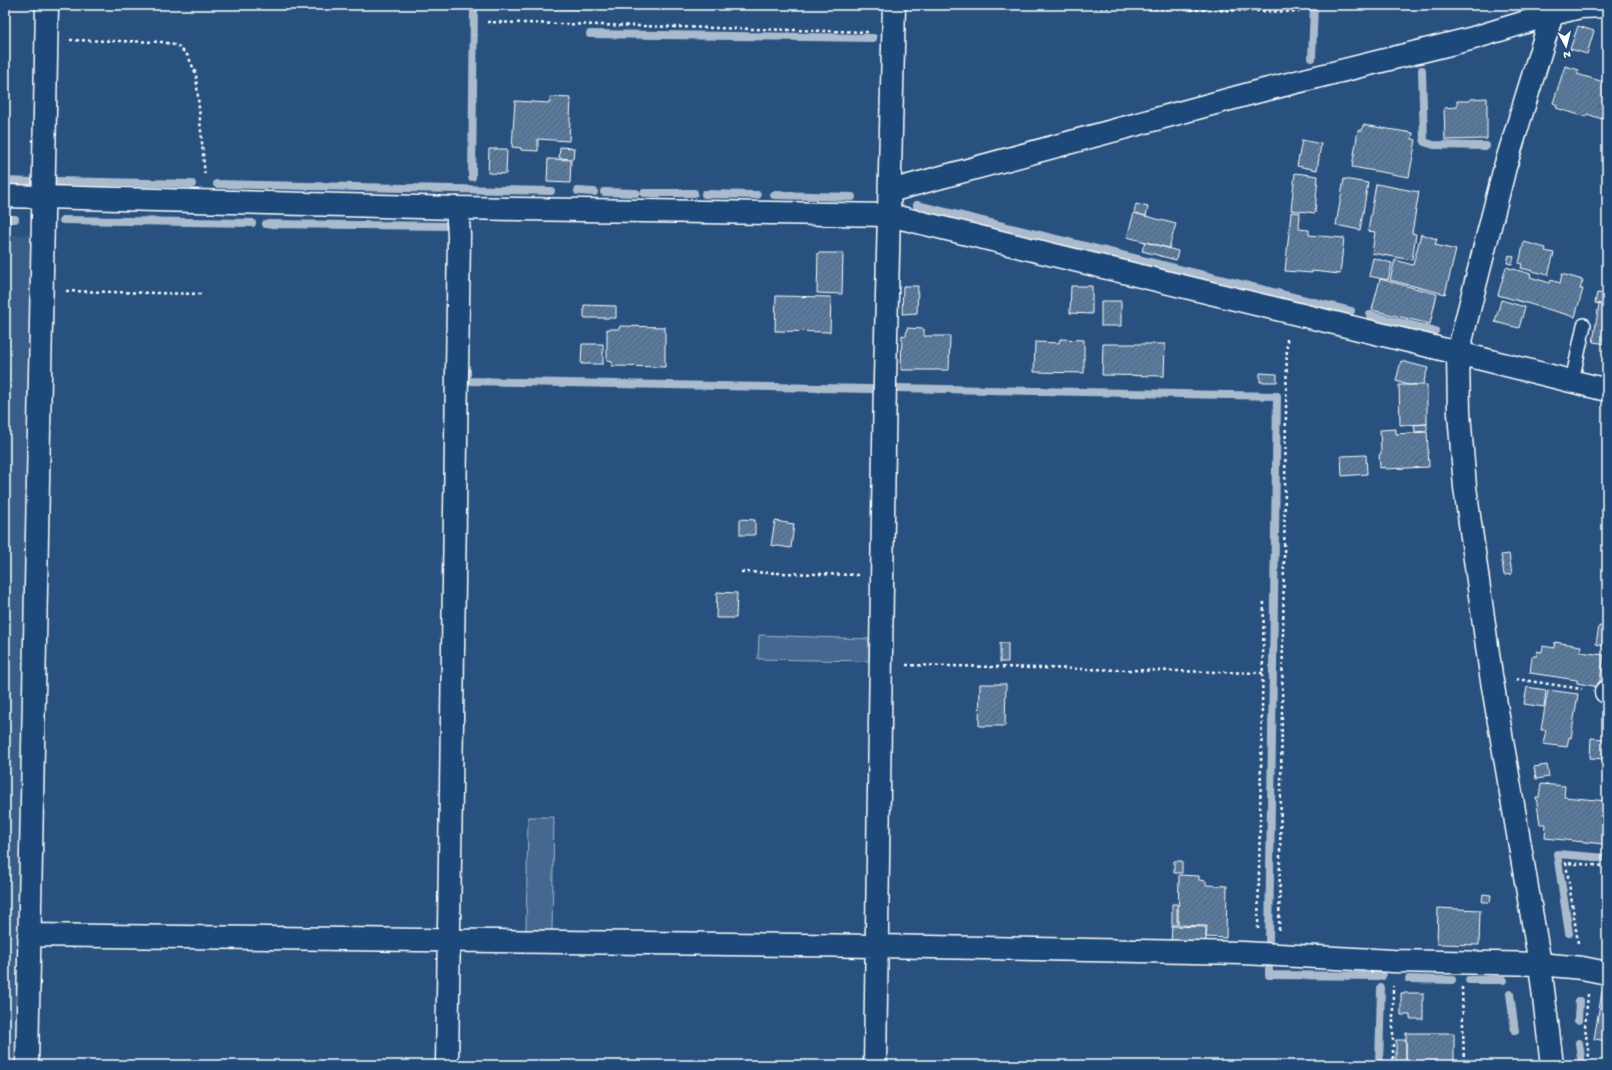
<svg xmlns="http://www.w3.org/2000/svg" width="1612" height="1070" viewBox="0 0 1612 1070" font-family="'Gochi Hand',sans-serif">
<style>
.built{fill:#375d88}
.grass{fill:#446890;stroke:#a2b4c8}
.forest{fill:url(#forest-firs);stroke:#a2b4c8}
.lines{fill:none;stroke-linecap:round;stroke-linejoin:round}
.stream{stroke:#aabbcd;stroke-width:8}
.building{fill:url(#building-hatch);stroke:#fff}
.lane-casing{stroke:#fff;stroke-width:16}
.street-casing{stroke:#fff;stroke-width:25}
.secondary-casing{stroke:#fff;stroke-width:25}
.path{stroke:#fff;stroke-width:2.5;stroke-dasharray:3 3;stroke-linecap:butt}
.lane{stroke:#1f4a7a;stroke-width:13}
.street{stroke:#1f4a7a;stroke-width:22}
.secondary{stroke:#1f4a7a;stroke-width:22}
</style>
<defs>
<pattern id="forest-firs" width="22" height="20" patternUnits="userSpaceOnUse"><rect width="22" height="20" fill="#446890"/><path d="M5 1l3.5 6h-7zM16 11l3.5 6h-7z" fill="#607fa1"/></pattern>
<pattern id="building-hatch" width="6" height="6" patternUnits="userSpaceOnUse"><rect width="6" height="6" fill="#5a7a9d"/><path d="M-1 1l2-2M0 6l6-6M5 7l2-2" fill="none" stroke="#536374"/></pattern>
</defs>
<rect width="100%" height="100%" fill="#28517f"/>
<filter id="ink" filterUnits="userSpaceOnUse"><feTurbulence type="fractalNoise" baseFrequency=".025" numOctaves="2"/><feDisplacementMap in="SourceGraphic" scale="8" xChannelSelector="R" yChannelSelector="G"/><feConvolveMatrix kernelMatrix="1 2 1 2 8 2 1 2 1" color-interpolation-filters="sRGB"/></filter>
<g filter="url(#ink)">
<path class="built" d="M5 235H32L20 1065H5Z"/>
<path class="grass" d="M759 635 869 639V661L758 659Z
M528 817H554L552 931H526Z"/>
<path class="forest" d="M487 5H597L596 10 487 7Z"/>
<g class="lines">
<path class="stream" d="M590 34 873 38
M1312 58 1314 5
M1422 70 1424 142 1434 145 1486 146
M472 177 474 5
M5 181 34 182
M57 181 192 184
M217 184 551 191
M578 191 594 192
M604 192 636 193
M644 193H694
M705 194 757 195
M774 195 852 197
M917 205 1351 311
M5 219H15
M63 220 252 223
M266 224 450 226
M1370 315 1435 331
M467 371V381L871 389
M898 388 1277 396 1269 941
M1569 933 1557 854 1607 858
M1269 969V975L1382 976
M1409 979 1452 980
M1469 980H1503
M1510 994 1515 1031
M1578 1020 1579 1001
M1579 1043 1582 1065
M1379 1065 1381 988"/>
</g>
<path class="building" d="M1578 26 1594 31 1587 54 1570 49Z
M1565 66 1579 70 1577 74 1607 83V114L1605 120 1587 114 1586 117 1556 108 1557 105 1553 103Z
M550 97 571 98 569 141 538 139V151L521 150V148L512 147 515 101 550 103Z
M1487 98V139L1445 140 1444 108 1457 107V101H1470V99Z
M1363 125 1413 133 1412 139 1416 140 1409 177 1352 167 1358 130 1362 131Z
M1302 140 1321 144 1317 170 1297 166Z
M560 147 574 148 573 159 559 158Z
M489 149H507L506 174 488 173Z
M548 159 571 160 570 183 547 182Z
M1295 173 1318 176 1315 213 1291 210Z
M1344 179 1368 183 1360 230 1336 225Z
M1376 184 1419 192 1412 233 1416 234 1412 260 1372 253 1375 232 1368 231Z
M1136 204 1148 207 1146 216 1134 213Z
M1291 212 1300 213 1299 229 1309 230V235L1344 238 1340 274 1312 271V273L1285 271Z
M1134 213 1176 224 1169 248 1127 237Z
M1421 234 1437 239 1435 245 1456 250 1445 294 1390 280 1395 260 1413 265Z
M1145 242 1178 251 1176 260 1142 251Z
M1524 242 1546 248 1545 251 1554 253 1548 275 1521 268 1522 264 1519 263Z
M818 253H843L842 294 817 293Z
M1509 255 1514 257 1512 264 1507 263Z
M1373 258 1392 263 1388 280 1369 276Z
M1506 267 1531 274 1530 277 1550 283 1551 280 1560 283 1562 274 1583 280 1580 289H1583L1575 317 1498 295Z
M1380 279 1437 294 1430 324 1372 310Z
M903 286H918L917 313 902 314Z
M1071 286H1092V314L1070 313Z
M1597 293 1607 294V305L1595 303Z
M776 296 831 297 830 332 775 331Z
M1501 300 1525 307 1519 328 1495 322Z
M1101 301H1121V326H1101Z
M1599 304 1607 305V344L1593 342Z
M584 305 616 306V318H584Z
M620 326 665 327V367L612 366V362L607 361V329H619Z
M907 328 924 329V336H950L949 370H901L902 335 906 336Z
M1060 339 1084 340V373L1034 372 1035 342 1059 343Z
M582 344H603V364H581Z
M1103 344H1165L1164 376 1102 375Z
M1401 361 1428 368 1423 384 1408 385 1396 381Z
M5 365H8V387H5Z
M1260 373 1277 374V382H1260Z
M1399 385H1427V424L1400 425Z
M5 413H8V423H5Z
M1427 424V431L1415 432 1414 425Z
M1396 429V434L1427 432 1429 467 1385 469V467L1380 468 1379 455 1381 454 1380 430Z
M1366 455 1367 474 1342 476 1341 456Z
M740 519 755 520V535H740Z
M775 521 794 524 791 548 771 545Z
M1509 554 1512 574 1504 575 1501 555Z
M717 592 737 593 736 618H716Z
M1599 626 1607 627 1606 646 1596 644Z
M1555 642 1581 646 1580 652 1604 655 1599 687 1577 683V680L1530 673 1532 656H1537V651L1542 652 1543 646 1554 648Z
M1000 643H1008V662H1000Z
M980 684H1006L1005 726H979Z
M1527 687 1546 690 1544 707 1524 704Z
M1548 690 1578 694 1571 738 1569 737 1567 747 1543 744 1546 730H1541Z
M1606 725H1607V779L1603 778 1605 759 1590 758 1591 738 1605 739Z
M1547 765 1549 777 1536 779 1534 767Z
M1541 784 1565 786 1564 797 1607 801 1604 844 1545 838 1546 824H1540L1536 797H1539Z
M1174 861H1182V873H1174Z
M1179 875 1199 876V880L1206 881V885L1227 886 1226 938 1206 937 1207 926 1178 925Z
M1483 894 1491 895 1490 902H1482Z
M1172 904H1177V925H1172Z
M1438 908 1480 910 1479 945 1437 944Z
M1172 926 1206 927V944L1171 943Z
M1602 992H1607V1041L1594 1039Z
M1401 993H1423V1019H1410V1015H1401Z
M1406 1033H1454V1065H1406Z
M1396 1040H1406V1065H1396Z"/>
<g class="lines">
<g class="lane-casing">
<path id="lane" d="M1572 381 1584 325"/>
</g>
<g class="street-casing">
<path id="street" d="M890 191 1260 91 1470 39 1552 14 1580 7 1607 6
M1458 353 1607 390
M1606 692H1607
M29 935 877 946 1243 953 1393 961 1540 964 1582 968 1607 973
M27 1065 47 5
M447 1065 459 235 457 208
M875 1065 885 378 894 5"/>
</g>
<g class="secondary-casing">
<path id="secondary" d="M5 196 457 208 889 215 1458 353
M1552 1065 1540 964 1491 675 1465 487 1459 413 1458 353 1505 167 1552 14V5"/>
</g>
<path class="path" d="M998 5 1299 12
M487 22 868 32
M70 40 163 42 178 46 188 56 196 74 205 177
M66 291 201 294
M741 572 858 575
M906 665 1263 673
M1516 679 1582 689
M1258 929 1264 599
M1279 930 1287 338
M1578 943 1566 863 1607 866
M1462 987 1464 1065
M1588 994 1585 1027 1590 1065
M1393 1065V986"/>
<use href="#lane" class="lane"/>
<use href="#street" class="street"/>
<use href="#secondary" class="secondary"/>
</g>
</g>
<rect width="1612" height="1070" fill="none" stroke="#1f4a7a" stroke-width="20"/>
<rect x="10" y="10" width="1592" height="1050" fill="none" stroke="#fff" stroke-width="1.5" filter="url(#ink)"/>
<g transform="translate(1566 46) rotate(173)" stroke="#1f4a7a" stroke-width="3" paint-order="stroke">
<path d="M0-3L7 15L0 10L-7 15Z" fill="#ffffff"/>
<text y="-6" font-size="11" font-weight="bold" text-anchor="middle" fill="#ffffff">N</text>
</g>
</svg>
